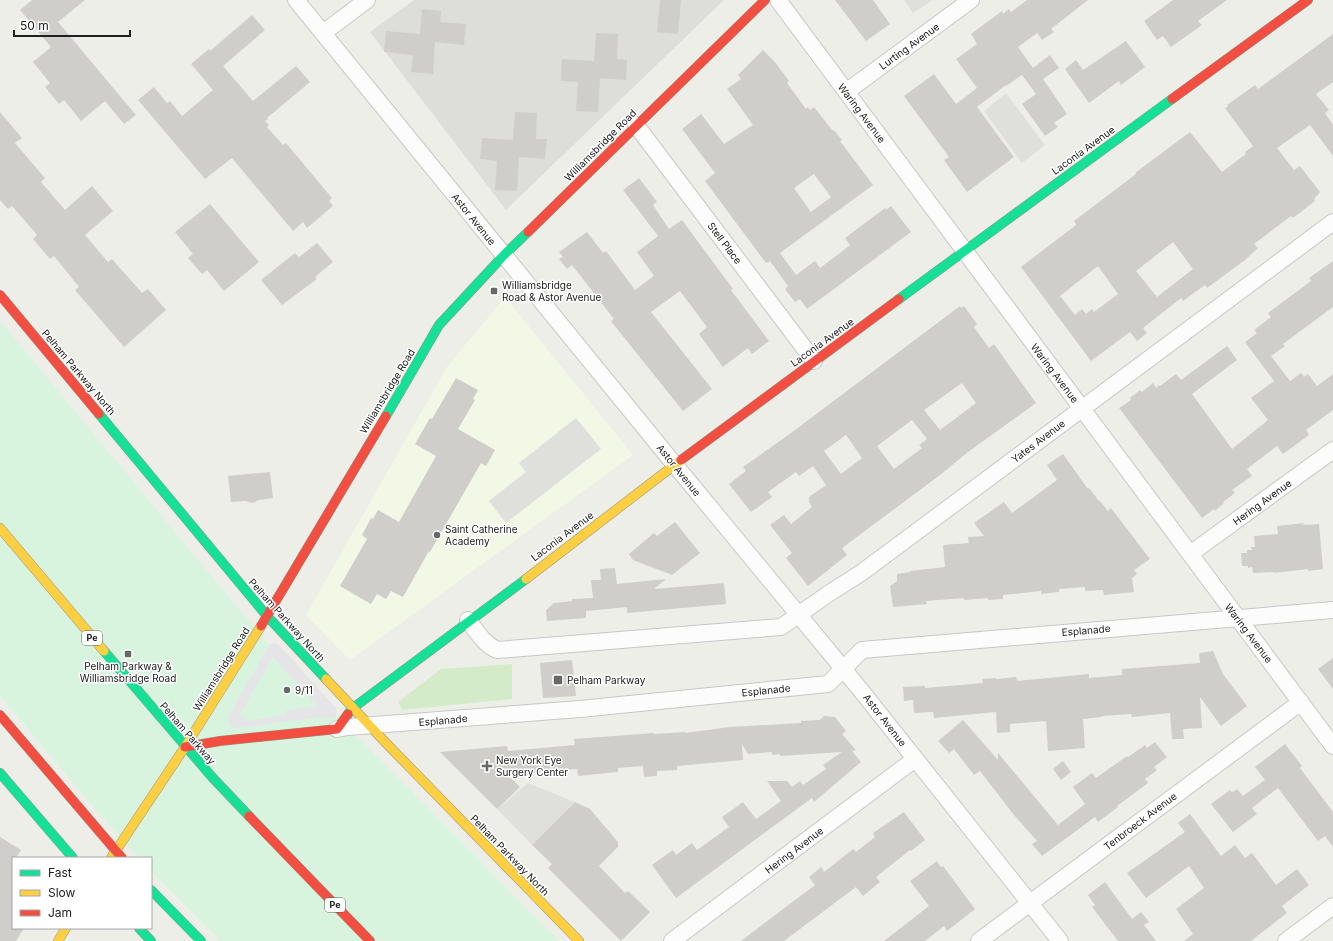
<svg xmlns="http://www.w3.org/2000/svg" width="1333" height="941" viewBox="0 0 1333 941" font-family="Inter,sans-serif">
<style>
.residential{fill:#ddddda}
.education{fill:#f3f7e5}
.grass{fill:#d3ebc9}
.park{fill:#d8f4df}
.parking{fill:#dfdfdc}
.plaza{fill:#e5e4e7;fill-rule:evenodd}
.building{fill:#cfceca;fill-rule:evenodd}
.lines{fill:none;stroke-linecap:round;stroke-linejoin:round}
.street-casing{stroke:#c7c7c5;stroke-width:18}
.fast-casing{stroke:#919881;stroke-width:10}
.slow-casing{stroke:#919881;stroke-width:10}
.jam-casing{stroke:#919881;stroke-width:10}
.street{stroke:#fcfcfc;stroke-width:16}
.fast{stroke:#16e098;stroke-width:9}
.slow{stroke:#ffcf43;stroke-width:9}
.jam{stroke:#f24e42;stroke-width:9}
.poi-dot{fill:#686866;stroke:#fff;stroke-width:1.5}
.labels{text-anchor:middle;stroke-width:3;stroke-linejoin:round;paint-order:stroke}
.shield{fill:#fff;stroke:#636363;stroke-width:1}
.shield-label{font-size:9px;font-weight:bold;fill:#202020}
.street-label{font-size:10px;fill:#202020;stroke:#fff}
.poi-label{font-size:10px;fill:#202020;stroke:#fff;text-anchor:start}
</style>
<rect width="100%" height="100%" fill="#eeeee9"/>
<path class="residential" d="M414 0H724L506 210 370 32Z"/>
<path class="education" d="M505 297 633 455 350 660 306 615 447 367Z"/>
<path class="grass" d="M512 664V699L402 710 398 702 441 669Z"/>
<path class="park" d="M0 321 283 662 559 941H220L151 871V858H139L107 823 0 696Z"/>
<path class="parking" d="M904 0H933L913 13Z
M1006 93 1045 145 1022 163 984 111Z
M576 418 601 449 506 523 489 501 526 472 519 463Z
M528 783 575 802 532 845 497 809Z"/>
<path class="plaza" d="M270 644H277L280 646 336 708 337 711 335 717 326 719 320 717 238 728 231 727 228 723V717ZM273 657 317 706 286 710V715L247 721 240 714Z"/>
<path class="building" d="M32 0H85L58 22 136 115 124 124 105 101 81 121 64 100 59 104 45 87 50 83 33 62 51 47 20 10Z
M660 0H681L678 34 657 32Z
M835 0H873L890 24 866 41Z
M1027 0H1088L1051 29 1054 32 1042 40 1037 33 1018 47 1033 68 1050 55 1059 68 1043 79 1067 114 1054 123 1058 127 1045 136 1022 104 1036 94 1022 75 1006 86V85L977 107 1014 157 967 192 944 160 949 157 904 96 934 74 956 104 977 88 956 59 977 44 971 34 1002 11 1003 14 1009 9 1011 12Z
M1173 0H1227L1198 21 1202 25 1171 47 1163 36 1157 40 1144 21Z
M422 9 441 11 440 22 466 24 464 45 435 42 433 74 411 72 413 55 384 52 386 31 420 34Z
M252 15 265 30 223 66 253 101 296 66 310 82 267 118 268 119 265 121 269 125 267 127 283 145 286 143 332 198 329 201 333 206 307 228 303 222 293 231 232 158 205 179 138 100 154 87 167 103 170 101 182 116 213 90 191 64 209 49 210 51Z
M596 33 618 34 617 59 627 60 626 80 600 78 598 112 576 111 578 82 561 81 562 59 594 61Z
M1333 34V82L1316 94 1329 110 1325 113 1333 125V156L1310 125 1277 148 1294 170 1300 166 1320 192 1314 199 1315 201 1293 218 1291 216 1254 244 1258 248 1245 260 1207 288 1205 285 1183 301 1181 298 1143 328 1147 333 1137 341 1130 332 1091 361 1021 267 1076 225 1074 221 1136 174 1135 173 1190 132 1222 172 1246 154 1245 152 1253 146 1225 108 1228 106 1227 105 1255 85 1258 89ZM1173 242 1193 269 1157 297 1136 271ZM1098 266 1118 294 1094 312 1092 309 1086 314 1082 309 1075 315 1060 296Z
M1126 41 1145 67 1121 85 1119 81 1089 103 1065 69 1076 60 1083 70Z
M763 50 775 62 789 81 787 83 806 109 808 107 810 110 814 107 833 131 834 130 842 140 840 141 873 185 780 253 796 275 815 261 820 268 840 253 850 245 845 238 885 208 886 210 891 206 911 232 807 309 800 299 795 302 785 289 788 286 770 261 766 263 705 181 715 173 682 129 701 114 724 144 753 125 727 89 741 79 738 75ZM814 174 831 197 811 212 794 188Z
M0 112 22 138 15 143 45 178 41 182 65 210 92 186 113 211 85 235 108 262 112 259 142 293 148 289 166 310 124 347 75 290 79 287 54 256 50 259 33 239 37 235 12 206 8 209 0 200Z
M515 112 537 113 536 139H547L545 159 519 157 517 191 495 190 497 161 480 159 482 138 513 140Z
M639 178 657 202 653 205 669 229 682 220 733 289 731 290 769 341 752 354 748 348 723 367 699 334 707 327 680 291 651 312 712 389 683 411 622 335 611 321 614 319 572 265 567 269 559 259 563 257 559 252 587 232 603 253 606 251 635 290 654 276 637 252 658 236 623 190Z
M210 204 259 262 224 291 207 270 202 274 188 258 193 254 175 232Z
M317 243 333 262 315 277 317 279 282 305 261 280 295 253 299 257Z
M1333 261V307L1283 344 1285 346 1271 356 1290 381 1301 373 1304 377 1308 374 1317 386 1333 374V410L1306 430 1309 435 1283 454 1277 446 1247 469 1252 476 1232 490 1235 493 1223 502 1224 503 1215 511 1214 509 1202 518 1119 408 1131 400 1130 398 1140 390 1142 392 1153 383 1156 388 1159 385 1160 386 1176 374 1181 380 1227 346 1237 360 1192 394 1232 449 1268 420 1251 398 1274 381 1245 342 1257 333 1254 330 1271 317 1268 313 1311 281 1309 278Z
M960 306 961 308 964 306 977 324 974 327 989 348 994 344 1036 403 968 452 940 475 842 548 847 555 808 586 786 558 792 553 770 525 784 515 791 524 812 507 809 502V497L826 485 813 466 799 476 796 472 768 492 772 497 751 512 729 484 746 471 743 467 791 433ZM962 383 976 403 940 430 924 410ZM912 420 927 439 919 445 922 448 894 469 877 446ZM846 435 862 458 841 474 824 451Z
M456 378 478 390 473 399 475 400 458 429 495 450 486 466 481 463 430 552 429 551 403 597 391 591 386 599 377 594 371 604 340 586 367 539 362 535 371 518 373 519 378 510 399 522 436 456 415 444 430 418 432 419Z
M1063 454 1088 489 1089 488 1099 501H1100L1108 511 1111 508 1150 559 1134 570 1137 574 1132 578 1134 592 1104 595 1103 590 1085 591V587L1059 589V592L1041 594V591L1003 595V599L988 600V598L964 600V598L926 601 927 604 893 607 890 586 897 581V574L910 572V571L945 567 943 545 969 543 968 537 984 536 974 523 1004 502 1012 513 1057 480 1047 465Z
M270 472 273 498 259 500 253 503 245 501 231 502 228 476Z
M675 522 700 553 672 575 633 560 629 554 654 533 657 536Z
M1305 523 1302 525 1319 524 1323 569 1308 571V569L1274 573V572L1253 573 1252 567 1248 568V566H1242L1241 553H1247V550H1252L1251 547H1255L1254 536 1278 534 1277 526Z
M615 568 617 584 666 579 654 589 724 583 726 604 627 613V607L586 611V618L547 621 546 610 554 603 572 601V599L593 598 591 580H601L600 569Z
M1213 651 1223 674 1247 706 1221 726 1200 697 1202 728 1183 729 1184 739H1172L1170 713 1132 717 1131 714 1102 716V717L1083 719 1085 748 1048 751 1046 721 1010 724V732L997 733 996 712 934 718 933 712 914 713 913 700 904 701 903 687 925 686V688L983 683 982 679 996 678 997 679 1016 677 1017 681 1089 674V678L1122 675V669L1200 663 1199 653Z
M1333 658V689L1318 669Z
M572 660 576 696 543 698 540 663Z
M824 716 835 717 846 731 842 734 856 750 852 751 861 762 814 802 812 798 676 898 652 865 673 850 676 855 692 843 697 850 729 827 722 817 743 802 756 819 781 801 767 781H787L792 787 800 781 803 785 826 769 823 765 842 752 780 756V754L772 755V752L748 754 742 744 743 760 677 766V770L657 771V776L644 777 643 766 618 768V772L578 776 577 769 508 775 520 787 497 809 440 752 507 746 508 751 575 745 574 739 654 733V734L685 732V733L730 727 801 723V721L820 720Z
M963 720 998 760V753L1058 825 1085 804 1073 787 1092 773 1096 778 1127 756 1128 757 1145 745 1147 748 1155 742 1167 757 1154 767 1157 770 1145 779 1148 783 1117 806 1118 807 1098 822 1095 817 1042 856 1032 844 1037 841 1014 815 980 771 974 775 954 749 949 753 938 741Z
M1285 744 1302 766 1300 768 1333 812V847L1325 836 1318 841 1278 788 1252 808 1257 814 1233 832 1211 804 1230 790 1232 792 1237 789 1243 796 1265 780 1255 767Z
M1063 761 1071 772 1061 780 1053 769Z
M575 802 590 809 618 842V847L599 866 625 893 628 891 650 912 621 941 548 868 552 864 532 845Z
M904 812 925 840 911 851 910 850 876 877 880 882 863 896 856 887 784 941H741L815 885 809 877 821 867 824 872 853 849 856 852 875 837 873 833Z
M1190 814 1221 856 1235 845 1245 858 1252 853 1276 885 1297 869 1309 885 1282 906 1287 913 1251 941H1184L1193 934 1176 909 1204 888 1189 866 1146 898 1127 873 1185 832 1178 823Z
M0 837 21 850 16 858H13V928H24L16 941H0Z
M937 861 941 867 943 866 975 909 947 931 944 926 925 941H884L929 906 910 881Z
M1105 882 1132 919 1141 912 1149 922 1144 925 1156 941H1118L1092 907 1095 905 1088 895Z"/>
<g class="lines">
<g class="street-casing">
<path id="street" d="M296 0 675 465 859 688 1060 941
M778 0 1333 746
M323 33 367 0
M846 92 971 0
M636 125 814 361
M1190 554 1333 450
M468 620C477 632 484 644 497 650L781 627 828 594 861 573 1333 222
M337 729 348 727 580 709 828 684 862 650 1333 610
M672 941 915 759
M979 941 1301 702
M1286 941 1333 906"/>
</g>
<g class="fast-casing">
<path id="fast" d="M899 299 1172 99
M99 414 267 616 326 679
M386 416 439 325 504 255 528 232
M104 651 212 777 249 816
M348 714 353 708 526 579
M0 773 73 858
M151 890 201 941
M139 928 151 941"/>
</g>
<g class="slow-casing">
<path id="slow" d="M0 528 104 651
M526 579 681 460
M326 679 386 743 579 941
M111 858 185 747 261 626
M58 941 66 928"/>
</g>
<g class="jam-casing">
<path id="jam" d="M1172 99 1308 0
M528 232 765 0
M0 295 99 414
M681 460 899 299
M261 626 386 416
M0 715 122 858
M185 747 220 741 337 729 348 714
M249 816 370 941"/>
</g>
<use href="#street" class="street"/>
<use href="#fast" class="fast"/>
<use href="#slow" class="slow"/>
<use href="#jam" class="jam"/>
</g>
<g class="poi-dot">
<rect x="490" y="287" width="8" height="8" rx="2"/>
<circle cx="437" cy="535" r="4"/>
<rect x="124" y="650" width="8" height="8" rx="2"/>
<rect x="553" y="675" width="10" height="10" rx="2"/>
<circle cx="287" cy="690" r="4"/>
<path d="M485 760h4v4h4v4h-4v4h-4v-4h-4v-4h4z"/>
</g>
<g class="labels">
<g class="shield">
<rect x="82" y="631" width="20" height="14" rx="3"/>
<rect x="325" y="898" width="20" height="14" rx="3"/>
</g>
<g class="shield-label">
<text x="92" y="641">Pe</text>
<text x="335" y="908">Pe</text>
</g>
<g class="street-label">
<text transform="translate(909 46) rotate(-36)" y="4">Lurting Avenue</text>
<text transform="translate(862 113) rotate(53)" y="4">Waring Avenue</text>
<text transform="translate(600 145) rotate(-45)" y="4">Williamsbridge Road</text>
<text transform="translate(1083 150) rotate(-36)" y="4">Laconia Avenue</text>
<text transform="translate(474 219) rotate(51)" y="4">Astor Avenue</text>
<text transform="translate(725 243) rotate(53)" y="4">Stell Place</text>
<text transform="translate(822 342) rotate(-36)" y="4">Laconia Avenue</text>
<text transform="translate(79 372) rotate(50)" y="4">Pelham Parkway North</text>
<text transform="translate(1055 373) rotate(53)" y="4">Waring Avenue</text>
<text transform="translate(387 391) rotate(-59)" y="4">Williamsbridge Road</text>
<text transform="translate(1038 441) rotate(-37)" y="4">Yates Avenue</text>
<text transform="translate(679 470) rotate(51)" y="4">Astor Avenue</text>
<text transform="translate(1262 502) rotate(-36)" y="4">Hering Avenue</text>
<text transform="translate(562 536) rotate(-37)" y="4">Laconia Avenue</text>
<text transform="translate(287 620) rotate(48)" y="4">Pelham Parkway North</text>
<text transform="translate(1086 630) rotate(-5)" y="4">Esplanade</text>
<text transform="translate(1249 633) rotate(53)" y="4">Waring Avenue</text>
<text transform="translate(221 669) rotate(-58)" y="4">Williamsbridge Road</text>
<text transform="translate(766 690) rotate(-6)" y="4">Esplanade</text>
<text transform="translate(443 720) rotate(-5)" y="4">Esplanade</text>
<text transform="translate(885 720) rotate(52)" y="4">Astor Avenue</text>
<text transform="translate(188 733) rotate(49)" y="4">Pelham Parkway</text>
<text transform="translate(1140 821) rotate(-37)" y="4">Tenbroeck Avenue</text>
<text transform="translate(794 850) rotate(-37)" y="4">Hering Avenue</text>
<text transform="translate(510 855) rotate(46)" y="4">Pelham Parkway North</text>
</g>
<g class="poi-label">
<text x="502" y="289">Williamsbridge<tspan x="502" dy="12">Road &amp; Astor Avenue</tspan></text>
<text x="445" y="533">Saint Catherine<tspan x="445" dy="12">Academy</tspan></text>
<text x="128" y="670" text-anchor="middle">Pelham Parkway &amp;<tspan x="128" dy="12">Williamsbridge Road</tspan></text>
<text x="567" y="684">Pelham Parkway</text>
<text x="295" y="694">9/11</text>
<text x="496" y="764">New York Eye<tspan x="496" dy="12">Surgery Center</tspan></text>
</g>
</g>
<rect x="12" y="857" width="140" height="72" fill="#ffffff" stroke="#a6a6a6"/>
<rect x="20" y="870" width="20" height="6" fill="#16e098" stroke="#a6a6a6"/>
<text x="48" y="877" font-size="12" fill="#202020">Fast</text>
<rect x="20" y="890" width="20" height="6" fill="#ffcf43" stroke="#a6a6a6"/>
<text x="48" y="897" font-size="12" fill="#202020">Slow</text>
<rect x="20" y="910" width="20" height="6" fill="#f24e42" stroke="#a6a6a6"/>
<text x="48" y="917" font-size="12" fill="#202020">Jam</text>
<path d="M14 30v6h116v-6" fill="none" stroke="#202020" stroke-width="2"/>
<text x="20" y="30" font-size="12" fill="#202020" stroke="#ffffff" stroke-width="3" paint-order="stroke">50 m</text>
</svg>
